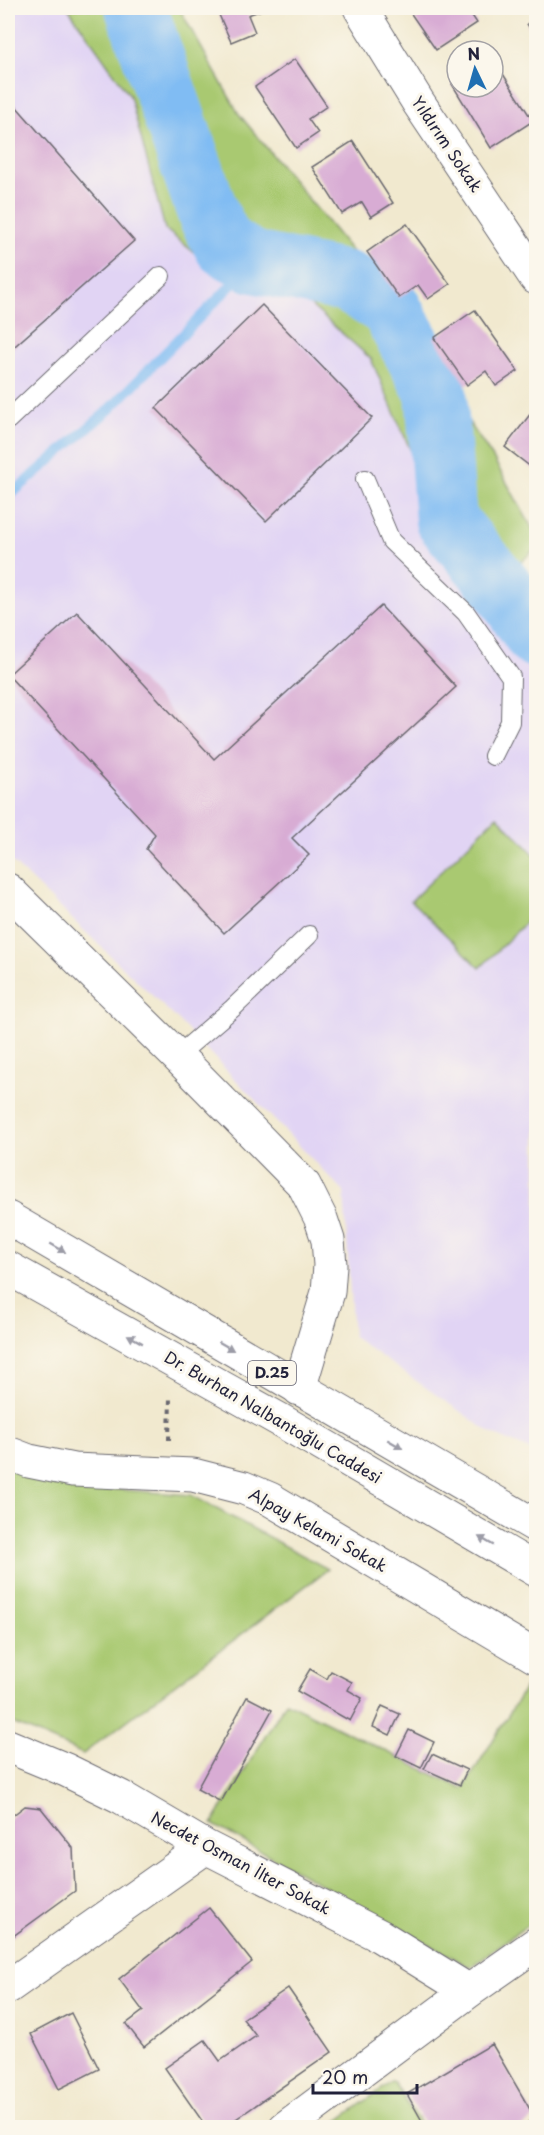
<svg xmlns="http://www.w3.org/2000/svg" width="544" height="2135" viewBox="0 0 544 2135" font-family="'Playpen Sans',sans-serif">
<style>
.built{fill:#e1d4f4}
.green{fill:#a9c971;stroke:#667656;stroke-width:1.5}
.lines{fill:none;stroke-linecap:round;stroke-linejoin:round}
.stream{stroke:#80bcf3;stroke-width:10}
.river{stroke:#80bcf3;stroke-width:62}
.building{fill:#d8acd4}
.service-casing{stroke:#6a686f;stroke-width:20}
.minor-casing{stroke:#6a686f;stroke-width:35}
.primary-casing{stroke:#6a686f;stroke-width:35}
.path{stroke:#6a686f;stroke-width:4;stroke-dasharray:4.5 4.5;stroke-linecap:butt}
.service{stroke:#fff;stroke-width:18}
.minor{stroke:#fff;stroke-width:33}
.primary{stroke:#fff;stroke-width:33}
.oneway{fill:#9c9ca7}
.labels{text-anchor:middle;stroke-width:6;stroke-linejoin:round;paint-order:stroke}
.shield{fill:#fbf7ec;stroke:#636270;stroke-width:1.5}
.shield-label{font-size:15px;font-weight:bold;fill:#22223b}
.street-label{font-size:16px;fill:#22223b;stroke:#fbf7ec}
</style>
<rect width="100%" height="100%" fill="#fbf7ec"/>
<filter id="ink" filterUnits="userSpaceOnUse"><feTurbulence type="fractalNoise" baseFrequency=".0167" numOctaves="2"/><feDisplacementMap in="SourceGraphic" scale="12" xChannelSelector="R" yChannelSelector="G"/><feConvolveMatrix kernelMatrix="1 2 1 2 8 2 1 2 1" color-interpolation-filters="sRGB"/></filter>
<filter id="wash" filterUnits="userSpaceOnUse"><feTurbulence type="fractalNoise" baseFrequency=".008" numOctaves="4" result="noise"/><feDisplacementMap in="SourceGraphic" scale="24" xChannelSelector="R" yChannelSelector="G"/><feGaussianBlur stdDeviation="1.35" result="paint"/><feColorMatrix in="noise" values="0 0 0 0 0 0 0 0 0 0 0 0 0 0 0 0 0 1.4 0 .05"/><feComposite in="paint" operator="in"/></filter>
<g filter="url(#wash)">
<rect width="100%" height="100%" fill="#f1e9cf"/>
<path class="built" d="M14 8H68L130 96 165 229 210 265 291 288 371 359 413 456 425 541 532 659 536 671V1453L491 1433 353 1337 344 1192 177 1019 8 858V13Z"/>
<path class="green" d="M68 8H179L239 114 366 269 493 458 536 535V548L515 568 536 589V671L532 659 425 541 413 456 371 359 291 288 210 265 165 229 130 96Z
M497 816 536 856V912L480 968 411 901Z
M8 1466 96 1488 191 1495 328 1569 83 1754 8 1721Z
M531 1678 536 1682V1919L470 1967 212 1824 286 1702 463 1789Z
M393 2081 422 2127H329Z"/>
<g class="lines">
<path class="stream" d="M8 497 110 409 254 262"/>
<path class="river" d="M136 8 209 216 225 246 254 262 348 282 390 307 436 392 446 520 505 591 536 637"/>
</g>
<g id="blocks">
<path class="building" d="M216 8H267L248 15 255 32 231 42Z
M407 8H467L477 23 436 50Z
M536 17V37L527 24Z
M295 59 327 106 308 119 318 133 296 148 255 87Z
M503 74 533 121 491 148 452 84 457 81V87H493V80Z
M8 97 134 241 8 352Z
M353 141 393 203 371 217 362 202 342 214 312 167Z
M407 224 450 284 428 299 418 285 399 298 367 252Z
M262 305 372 418 266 521 156 408Z
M475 310 518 371 496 386 486 371 467 385 434 338Z
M535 408 536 409V471L505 447Z
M381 606 456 687 292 838 309 855 224 933 146 849 155 834 8 675 77 612 214 759Z
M310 1669 327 1679 331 1671 352 1682 348 1690 362 1698 350 1721 297 1691Z
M247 1697 272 1710 221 1802 197 1789Z
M382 1706 400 1714 390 1735 373 1727Z
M409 1730 434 1742 421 1768 396 1756Z
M432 1754 467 1770 460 1785 424 1769Z
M25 1806 41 1808 73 1848 75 1891 9 1939 8 1937V1819Z
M209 1908 252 1962 144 2047 126 2024 143 2011 119 1979Z
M288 1988 332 2052 223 2128H207L165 2068 205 2040 220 2061 256 2036 243 2019Z
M71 2013 99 2069 59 2089 31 2034Z
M492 2044 535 2118 519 2128H426L407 2094Z"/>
</g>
</g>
<g filter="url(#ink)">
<use href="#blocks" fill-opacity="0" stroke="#6a686f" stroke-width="1.5"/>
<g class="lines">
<g class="service-casing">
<path id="service" d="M8 420 161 276
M365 479 391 541 466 613 511 677 510 722 493 756
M177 1056 233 1008 309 935"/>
</g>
<g class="minor-casing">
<path id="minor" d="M360 8 418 102 536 278
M8 890 177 1056 304 1185 321 1219 328 1240 330 1265 328 1292 299 1389
M8 1453 29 1461 73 1470 193 1475 244 1488 270 1499 536 1657
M8 1746 66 1770 121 1797 206 1847 380 1936 469 1991
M8 1987 206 1847
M285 2128 469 1991 536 1944"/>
</g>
<g class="primary-casing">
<path id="primary" d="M8 1218 536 1526
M8 1268 280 1420 536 1570"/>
</g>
<path class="path" d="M169 1440 170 1397"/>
<use href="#service" class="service"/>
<use href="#minor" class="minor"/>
<use href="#primary" class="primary"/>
</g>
<defs><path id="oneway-solid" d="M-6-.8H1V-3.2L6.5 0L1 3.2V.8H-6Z" transform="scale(1.5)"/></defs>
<g class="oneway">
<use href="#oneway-solid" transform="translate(58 1248) rotate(30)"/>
<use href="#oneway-solid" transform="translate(135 1339) rotate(-151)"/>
<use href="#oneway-solid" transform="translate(226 1346) rotate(30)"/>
<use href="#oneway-solid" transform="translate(395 1444) rotate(30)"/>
<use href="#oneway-solid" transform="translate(486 1541) rotate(-150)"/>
</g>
</g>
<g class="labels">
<rect class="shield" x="248" y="1361" width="48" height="24" rx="4.5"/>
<g class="shield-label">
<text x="272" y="1378">D.25</text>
</g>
<g class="street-label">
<text transform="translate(447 144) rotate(56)" y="6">Yıldırım Sokak</text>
<text transform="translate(273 1417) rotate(30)" y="6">Dr. Burhan Nalbantoğlu Caddesi</text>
<text transform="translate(318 1530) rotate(29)" y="6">Alpay Kelami Sokak</text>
<text transform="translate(241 1863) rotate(28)" y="6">Necdet Osman İlter Sokak</text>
</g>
</g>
<rect width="544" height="2135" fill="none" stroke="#fbf7ec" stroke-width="30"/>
<g transform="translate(475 69) rotate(355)"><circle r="28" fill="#fbf7ec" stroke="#a4a2a5" stroke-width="1.5"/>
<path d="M0-4.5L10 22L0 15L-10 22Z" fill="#1f6fb2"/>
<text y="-9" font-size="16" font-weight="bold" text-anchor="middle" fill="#22223b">N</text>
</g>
<path d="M313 2084v9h104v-9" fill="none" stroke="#22223b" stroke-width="3"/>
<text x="322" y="2084" font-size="18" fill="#22223b" stroke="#fbf7ec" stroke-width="4.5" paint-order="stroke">20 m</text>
</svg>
